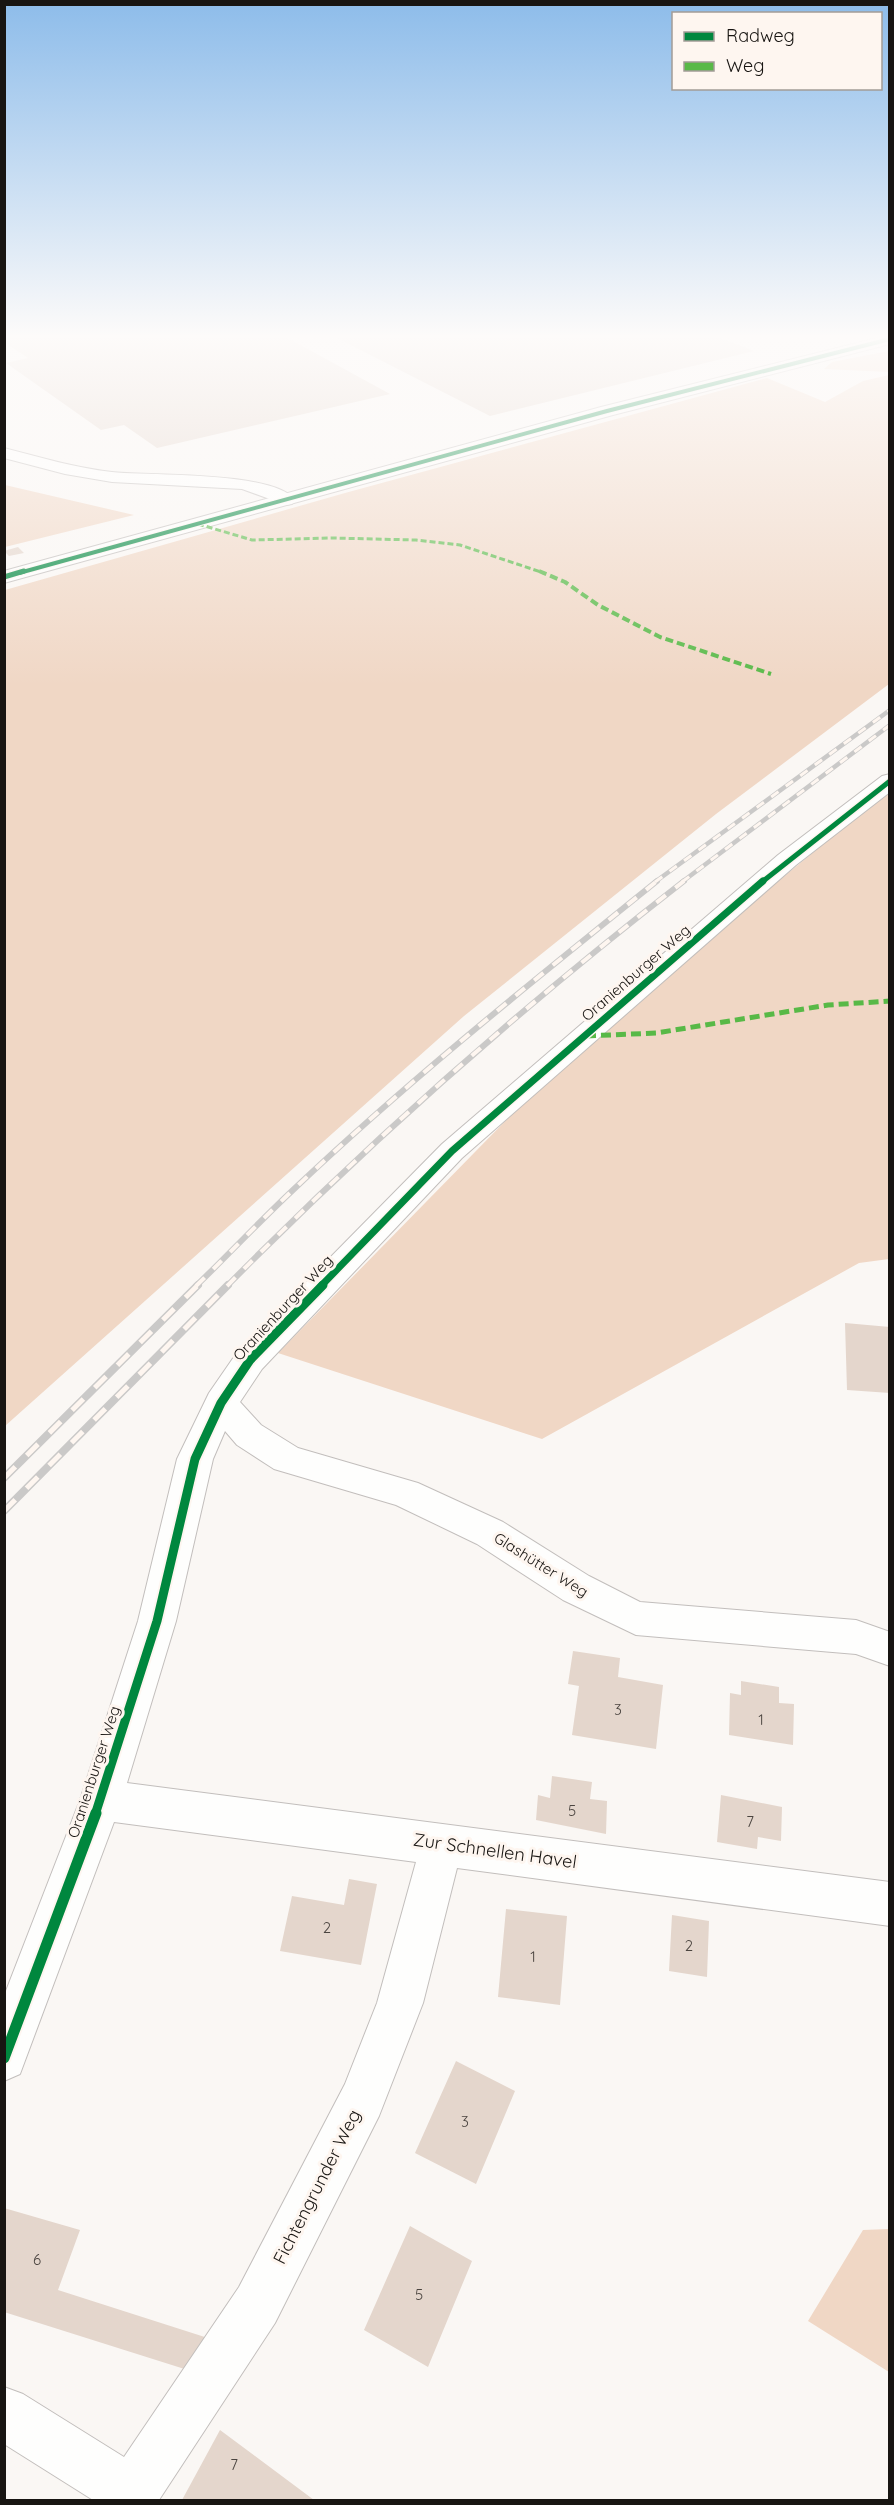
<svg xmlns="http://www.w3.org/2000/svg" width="894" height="2505" viewBox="0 0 894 2505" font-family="Quicksand,sans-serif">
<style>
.green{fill:#f0d7c5}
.building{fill:#e4d6cc}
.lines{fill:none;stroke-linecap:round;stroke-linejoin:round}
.minor-casing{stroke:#c2bebc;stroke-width:2}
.tertiary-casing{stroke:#c2bebc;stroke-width:2}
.minor{fill:#fefefd;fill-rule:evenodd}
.tertiary{fill:#fefefd;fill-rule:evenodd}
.rail-far2-casing{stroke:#cac9c8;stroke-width:4.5}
.rail-far1-casing{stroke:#cac9c8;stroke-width:6}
.rail-casing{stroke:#cac9c8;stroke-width:8}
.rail-far2{stroke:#fef6f0;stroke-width:3;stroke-dasharray:9;stroke-linecap:butt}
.rail-far1{stroke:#fef6f0;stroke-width:4;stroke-dasharray:12;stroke-linecap:butt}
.rail{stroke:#fef6f0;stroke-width:5;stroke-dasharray:16;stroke-linecap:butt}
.quiet-far2{stroke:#58b947;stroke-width:3;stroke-dasharray:6 3;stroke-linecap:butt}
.quiet-far1{stroke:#58b947;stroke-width:4;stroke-dasharray:8 4;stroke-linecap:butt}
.quiet{stroke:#58b947;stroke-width:5;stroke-dasharray:10 5;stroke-linecap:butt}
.cycleway-far4-casing{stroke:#fef6f0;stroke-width:6}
.cycleway-far3-casing{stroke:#fef6f0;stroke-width:8}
.cycleway-far2-casing{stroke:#fef6f0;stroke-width:10}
.cycleway-far1-casing{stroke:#fef6f0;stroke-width:13}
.cycleway-casing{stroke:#fef6f0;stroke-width:15}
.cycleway-far4{stroke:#00873e;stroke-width:4}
.cycleway-far3{stroke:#00873e;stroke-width:5}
.cycleway-far2{stroke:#00873e;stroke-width:7}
.cycleway-far1{stroke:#00873e;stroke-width:9}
.cycleway{stroke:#00873e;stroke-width:11}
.labels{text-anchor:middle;stroke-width:6;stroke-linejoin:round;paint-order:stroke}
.street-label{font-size:15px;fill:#181512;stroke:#fef6f0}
.near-number-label{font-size:15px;fill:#4b4540}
.near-street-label{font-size:18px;fill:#181512;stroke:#fef6f0}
</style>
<rect width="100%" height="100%" fill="#faf7f4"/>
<path class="green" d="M889 351V372L824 369 832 362Z
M889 375V684L716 814 464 1016 5 1426V590L345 493 767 378 825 402 863 381Z
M5 485 134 515 5 547Z
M889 790V1259L859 1263 542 1439 278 1353 528 1098 743 910Z
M889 2229H890L889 2372 808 2321 863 2230Z"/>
<path class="building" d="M4 336H284L390 394 157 448 124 425 101 430 6 363 28 358 4 342Z
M333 336H716L754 351 490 416Z
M18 547 24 553 9 556 4 551Z
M845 1323 890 1327V1393L847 1390Z
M573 1651 620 1658 618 1677 663 1685 656 1749 572 1735 579 1686 568 1684Z
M741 1681 779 1687V1703L794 1704 793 1745 729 1735 730 1693 741 1695Z
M552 1776 592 1782 590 1799 607 1801 606 1834 536 1820 538 1795 550 1798Z
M721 1795 782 1807 781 1841 758 1837 757 1849 717 1842Z
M349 1879 377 1884 361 1965 280 1951 292 1896 344 1905Z
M506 1909 567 1916 560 2005 498 1997Z
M672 1915 709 1921 707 1977 669 1971Z
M456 2061 515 2091 476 2184 415 2153Z
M4 2208 80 2230 58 2290 211 2339 194 2372 4 2312Z
M410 2226 472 2261 428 2367 364 2330Z
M220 2430 314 2500H182Z"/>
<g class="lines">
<g class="minor-casing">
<path id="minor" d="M4 448C40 457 75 468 112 472 149 476 274 471 295 500L292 504 286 505 242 489 112 482 65 474 4 458Z
M890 774V792L796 865 462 1158 262 1369 240 1402 261 1425 298 1448 418 1483 503 1522 589 1576 640 1602 856 1620 890 1632V1666L856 1654 636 1635 563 1600 477 1544 396 1505 274 1469 237 1445 225 1431 213 1459 176 1621 127 1783 890 1882V1926L457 1868 423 2003 379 2116 275 2323 159 2500H93L4 2444V2387L23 2394 124 2457 239 2287 345 2084 377 2003 416 1862 114 1822 20 2074 4 2081V1996L80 1800 138 1621 177 1459 209 1393 238 1351 442 1144 778 855 882 776Z"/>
</g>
<g class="tertiary-casing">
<path id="tertiary" d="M885 336H890V344L613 415 4 583V571L601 407Z"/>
</g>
<use href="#minor" class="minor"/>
<use href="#tertiary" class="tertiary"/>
<g class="rail-far2-casing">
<path id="rail-far2" d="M655 882 890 710
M682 882 890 725"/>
</g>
<g class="rail-far1-casing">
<path id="rail-far1" d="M196 1286C229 1254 260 1221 293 1190 408 1081 533 981 657 881
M227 1286C370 1141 523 1006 684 881"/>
</g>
<g class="rail-casing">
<path id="rail" d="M4 1478 198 1285
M4 1511 228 1285"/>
</g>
<use href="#rail-far2" class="rail-far2"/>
<use href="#rail-far1" class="rail-far1"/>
<use href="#rail" class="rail"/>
<path class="quiet-far2" d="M198 524 252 540 332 538 416 540 460 545 544 573"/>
<path class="quiet-far1" d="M539 571 565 582 598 605 660 637 771 674"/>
<path class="quiet" d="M586 1036 656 1033 828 1005 890 1001"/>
<g class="cycleway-far4-casing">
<path id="cycleway-far4" d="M19 573 607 411 890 339"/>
</g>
<g class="cycleway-far3-casing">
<path id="cycleway-far3" d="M4 577 24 571
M762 882 890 781"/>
</g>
<g class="cycleway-far2-casing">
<path id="cycleway-far2" d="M321 1286 452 1151 763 881"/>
</g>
<g class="cycleway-far1-casing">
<path id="cycleway-far1" d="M95 1815 157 1621 195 1459 221 1403 250 1360 323 1285"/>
</g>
<g class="cycleway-casing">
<path id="cycleway" d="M4 2058 96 1813"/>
</g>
<use href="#cycleway-far4" class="cycleway-far4"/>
<use href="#cycleway-far3" class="cycleway-far3"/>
<use href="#cycleway-far2" class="cycleway-far2"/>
<use href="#cycleway-far1" class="cycleway-far1"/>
<use href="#cycleway" class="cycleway"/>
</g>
<linearGradient id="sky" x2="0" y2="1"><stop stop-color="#8dbcea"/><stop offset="0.49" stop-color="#fdfbfa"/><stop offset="1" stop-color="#fdfbfa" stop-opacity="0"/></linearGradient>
<rect width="894" height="686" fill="url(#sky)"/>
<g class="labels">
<g class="street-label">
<text transform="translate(636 973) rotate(-41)" y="5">Oranienburger Weg</text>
<text transform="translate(283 1308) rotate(-47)" y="5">Oranienburger Weg</text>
<text transform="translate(541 1565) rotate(32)" y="5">Glashütter Weg</text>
<text transform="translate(94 1772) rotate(-72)" y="5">Oranienburger Weg</text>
</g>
<g class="near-number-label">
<text x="618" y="1715">3</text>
<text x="761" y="1725">1</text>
<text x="572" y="1816">5</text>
<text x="750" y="1827">7</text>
<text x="327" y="1933">2</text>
<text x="689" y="1951">2</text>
<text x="533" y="1962">1</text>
<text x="465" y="2127">3</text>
<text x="37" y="2265">6</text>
<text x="419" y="2300">5</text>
<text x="234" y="2470">7</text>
</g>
<g class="near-street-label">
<text transform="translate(495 1851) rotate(8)" y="6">Zur Schnellen Havel</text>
<text transform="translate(317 2187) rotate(-63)" y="6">Fichtengrunder Weg</text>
</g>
</g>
<rect width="894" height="2505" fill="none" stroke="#181512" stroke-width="12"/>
<rect x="672" y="12" width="210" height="78" fill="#fef6f0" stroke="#a29c97" stroke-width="1.5"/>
<rect x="684" y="32" width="30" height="9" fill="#00873e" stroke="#a29c97" stroke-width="1.5"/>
<text x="726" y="42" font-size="18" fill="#181512">Radweg</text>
<rect x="684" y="62" width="30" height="9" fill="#58b947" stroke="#a29c97" stroke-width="1.5"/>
<text x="726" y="72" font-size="18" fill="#181512">Weg</text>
</svg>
